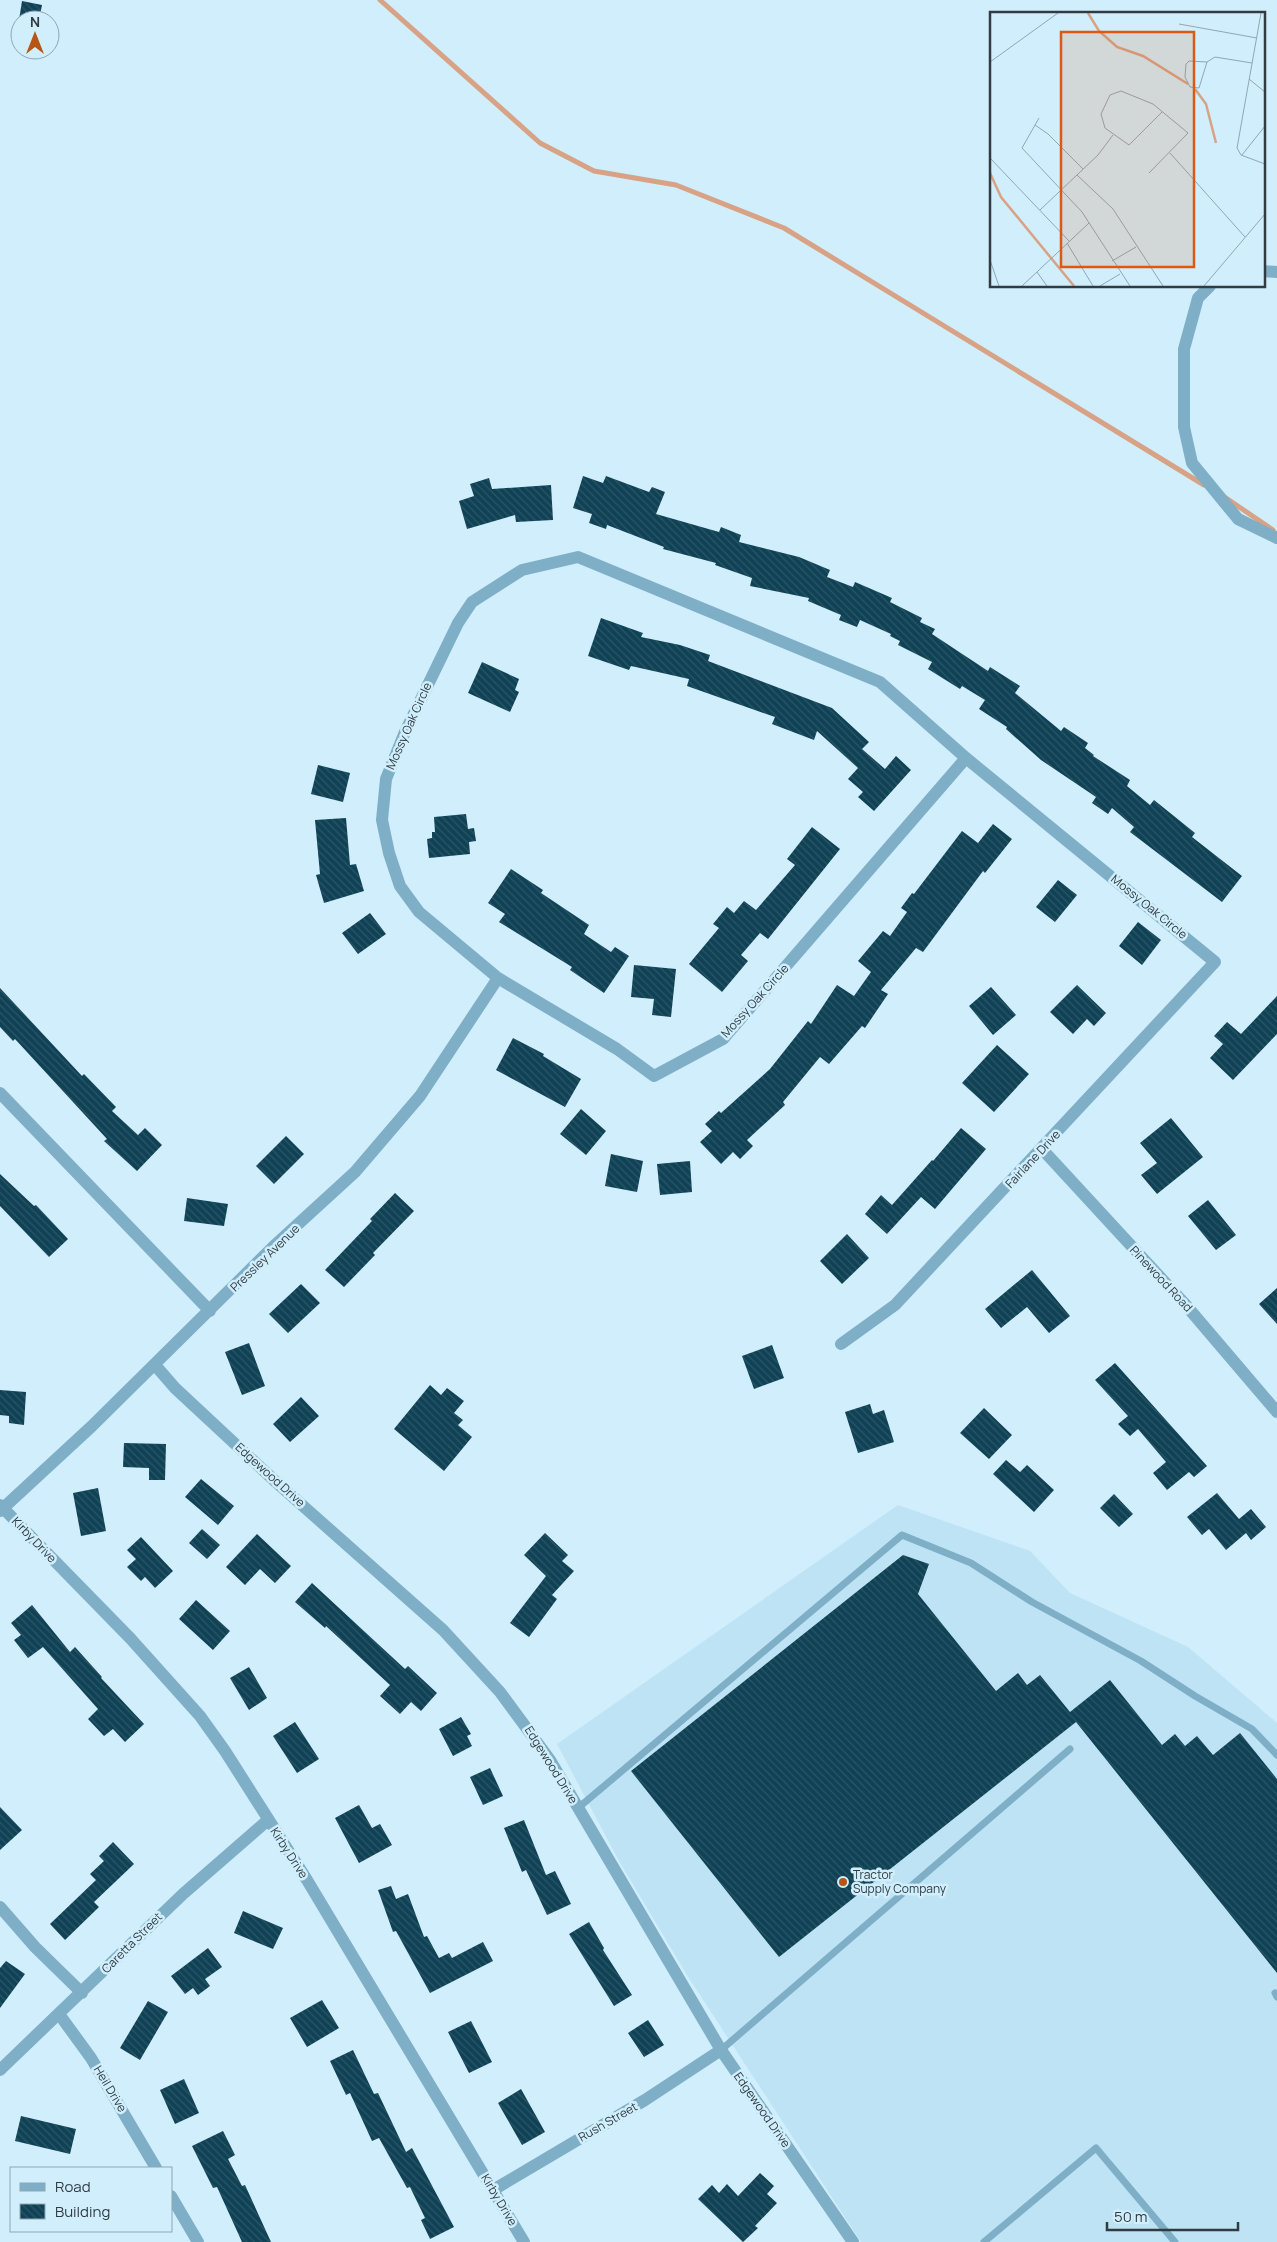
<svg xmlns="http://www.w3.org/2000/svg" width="1277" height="2242" viewBox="0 0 1277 2242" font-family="Manrope,sans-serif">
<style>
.built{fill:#bde3f5}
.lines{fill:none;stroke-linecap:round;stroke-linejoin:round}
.stream{stroke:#d8a286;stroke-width:5}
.building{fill:url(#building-back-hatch)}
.service{stroke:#7eafc6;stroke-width:7}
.minor{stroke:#7eafc6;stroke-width:12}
.poi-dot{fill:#b65514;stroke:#d0eefc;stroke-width:2}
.labels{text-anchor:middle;stroke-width:5;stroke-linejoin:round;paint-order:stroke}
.street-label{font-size:12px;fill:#303c42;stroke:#d0eefc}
.poi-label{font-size:12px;fill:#303c42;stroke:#d0eefc;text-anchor:start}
.inset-river{fill:none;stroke:#d8a286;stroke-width:2.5}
.inset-road{fill:none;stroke:#90a7b2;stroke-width:1}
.view{fill:#df580f;fill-opacity:0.15;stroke:#df580f;stroke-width:2.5}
.inset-edge{fill:none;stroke:#303c42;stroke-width:2.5}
</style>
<defs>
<pattern id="building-back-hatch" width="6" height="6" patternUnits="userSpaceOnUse" patternTransform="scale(1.25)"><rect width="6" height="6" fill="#104255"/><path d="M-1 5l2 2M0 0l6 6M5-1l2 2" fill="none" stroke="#2b5666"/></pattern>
</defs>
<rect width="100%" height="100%" fill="#d0eefc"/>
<path class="built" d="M898 1505 1030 1551 1070 1593 1188 1647 1277 1723V2242H861L687 1975 619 1861 557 1744Z"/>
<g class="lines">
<path class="stream" d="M380 0 540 143 594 171 676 185 784 228 1204 485
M1226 498 1273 530"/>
</g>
<path class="building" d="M22 1 42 5 39 20H19Z
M583 476 603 483 606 476 649 492 652 487 665 492 656 514 719 532 721 527 741 535 739 542 799 557 830 570 827 577 853 587 855 582 892 598 890 602 922 618 920 622 935 629 932 634 988 671 990 667 1020 686 1015 693 1061 731 1064 727 1088 743 1085 748 1094 755 1093 756 1130 780 1127 786 1150 805 1154 800 1195 833 1192 837 1242 876 1222 902 1130 832 1134 827 1112 808 1108 814 1092 803 1096 797 1041 760 1006 729 1007 727 979 709 985 700 962 686 960 689 928 669 932 662 898 645 900 641 890 636 891 634 860 620 857 627 839 620 841 615 808 601 809 598 750 586 752 578 715 565 716 563 663 549 664 547 607 525 606 529 589 523 592 514 573 508Z
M489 478 492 489 551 485 553 520 516 522 515 515 467 529 459 501 474 496 470 484Z
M601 618 643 633 641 637 680 645 710 655 708 661 832 708 869 742 862 749 885 769 896 756 911 770 874 811 858 797 863 792 848 779 858 768 817 731 814 740 772 724 775 717 687 686 689 679 631 666 629 670 588 656Z
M482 662 519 679 515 690 519 692 510 712 468 693Z
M318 765 350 773 343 802 311 794Z
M466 814 468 829 474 828 476 841 469 842 470 854 429 858 427 839 432 838V832H435L434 817Z
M346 818 350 865 356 864 364 891 324 903 316 875 320 874 315 820Z
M993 824 1012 839 985 873 983 871 923 952 916 948 881 990 888 994 865 1028 862 1026 829 1064 820 1057 783 1102 785 1105 747 1140 753 1146 740 1159 733 1152 721 1164 700 1142 712 1131 705 1124 719 1111 721 1113 770 1069 808 1021 811 1024 837 985 854 996 871 972 858 961 883 931 890 936 907 912 901 908 912 893 914 894 962 831 978 843Z
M812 827 840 849 768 939 760 933 741 955 748 961 722 992 689 964 719 928 713 924 727 907 734 913 744 901 756 910 795 865 787 859Z
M511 869 543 890 541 893 589 925 584 934 611 952 615 947 629 956 604 993 570 970 572 967 499 922 505 914 488 903Z
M1058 880 1077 895 1055 922 1036 907Z
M370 913 386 934 358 954 342 933Z
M1138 922 1161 940 1142 965 1119 946Z
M634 965 676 969 671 1017 652 1015 654 999 631 997Z
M1077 985 1106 1013 1094 1026 1087 1019 1073 1034 1050 1012Z
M991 987 1016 1015 993 1035 969 1006Z
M0 988 82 1076 84 1074 116 1107 112 1111 138 1135 145 1128 162 1145 137 1171 104 1141 107 1139 15 1039 13 1041 0 1027Z
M1277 996V1034L1233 1080 1210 1058 1223 1044 1214 1036 1227 1022 1241 1034Z
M513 1038 544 1054 543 1056 581 1079 565 1107 496 1070Z
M997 1045 1029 1074 994 1112 962 1083Z
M581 1109 606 1131 586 1155 560 1134Z
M1171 1118 1203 1157 1157 1194 1141 1175 1157 1163 1140 1143Z
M961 1128 986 1149 935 1209 921 1197 887 1234 865 1214 881 1195 892 1205 932 1160 933 1161Z
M286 1136 304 1154 274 1184 256 1166Z
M611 1154 643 1161 637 1192 605 1186Z
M690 1161 692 1192 660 1195 657 1164Z
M0 1174 34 1206 36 1205 68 1239 49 1257 0 1206Z
M395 1193 414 1211 373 1253 375 1255 344 1287 325 1270 372 1221 370 1219Z
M187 1198 228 1204 224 1226 184 1221Z
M1208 1200 1236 1235 1216 1250 1188 1216Z
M847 1234 869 1258 842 1284 820 1261Z
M1032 1270 1070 1316 1049 1333 1027 1307 1001 1328 985 1309Z
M301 1284 320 1303 288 1333 269 1314Z
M1277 1288V1324L1259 1304Z
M249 1343 265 1386 242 1395 225 1352Z
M772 1345 784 1378 754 1389 742 1356Z
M1115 1363 1207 1466 1194 1477 1189 1472 1167 1490 1153 1473 1166 1462 1138 1429 1130 1436 1118 1424 1128 1416 1095 1380Z
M430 1385 441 1395 447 1388 464 1401 454 1413 463 1420 458 1425 472 1437 444 1471 394 1429Z
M0 1390 26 1392 24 1425 9 1423V1416L0 1415Z
M301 1397 319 1416 290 1442 273 1424Z
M870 1404 873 1414 884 1410 894 1442 858 1453 845 1412Z
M984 1408 1012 1435 989 1459 960 1433Z
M124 1443 166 1444 165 1480H149V1468L123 1467Z
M1006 1460 1020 1472 1027 1465 1054 1490 1034 1512 993 1474Z
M201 1479 234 1506 218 1525 185 1497Z
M98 1488 106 1531 81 1536 73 1493Z
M1217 1493 1239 1519 1251 1509 1266 1527 1251 1540 1246 1533 1226 1550 1209 1529 1202 1535 1187 1517Z
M1114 1494 1133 1514 1119 1527 1100 1508Z
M202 1529 220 1545 207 1559 189 1543Z
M545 1533 568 1555 562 1561 574 1571 552 1595 557 1599 529 1637 510 1623 546 1576 524 1555Z
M257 1534 291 1566 275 1583 260 1569 245 1585 226 1567Z
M141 1537 173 1571 155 1588 145 1577 141 1581 127 1567 136 1559 127 1550Z
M903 1555 929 1564 918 1594 996 1691 1018 1673 1027 1685 1040 1675 1070 1712 1110 1680 1162 1745 1175 1734 1185 1746 1197 1736 1213 1755 1240 1733 1277 1779V1973L1076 1722 779 1957 631 1771Z
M312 1583 405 1669 408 1666 437 1693 421 1711 411 1702 400 1714 380 1696 390 1685 326 1626 325 1628 295 1602Z
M196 1600 230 1631 213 1650 179 1619Z
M32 1605 70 1652 75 1647 102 1677 101 1678 144 1724 125 1742 113 1729 104 1736 88 1719 98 1709 43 1647 28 1658 14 1640 21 1635 11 1623Z
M249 1667 267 1698 249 1710 230 1678Z
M461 1717 471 1734 467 1736 472 1746 453 1756 439 1729Z
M295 1722 319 1759 297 1773 273 1736Z
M490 1768 503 1796 483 1805 470 1777Z
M359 1805 372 1828 380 1824 392 1845 359 1863 335 1818Z
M0 1807 22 1830 0 1850Z
M524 1820 546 1875 555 1871 571 1904 547 1915 526 1870 522 1872 504 1828Z
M113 1842 134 1864 94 1902 99 1907 65 1940 50 1924 96 1880 90 1874 104 1861 99 1856Z
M391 1886 396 1899 408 1894 424 1937 427 1936 439 1958 449 1953 452 1958 483 1942 493 1961 430 1993 396 1931 393 1932 378 1890Z
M243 1911 283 1928 273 1949 234 1933Z
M589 1922 604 1948 603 1950 632 1995 614 2006 569 1934Z
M208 1948 222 1967 205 1979 210 1986 198 1995 193 1988 185 1994 171 1976Z
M6 1961 25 1974 0 2008V1968Z
M322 2000 339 2028 307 2047 290 2018Z
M148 2001 168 2012 140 2060 120 2048Z
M648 2020 664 2045 644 2057 628 2033Z
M471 2021 492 2062 469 2073 448 2032Z
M353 2050 374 2094 378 2093 406 2152 412 2148 454 2227 430 2239 421 2220 425 2218 410 2187 407 2188 379 2138 372 2141 350 2093 346 2095 330 2061Z
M184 2079 199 2113 175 2124 160 2090Z
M521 2089 545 2132 522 2145 498 2103Z
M21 2116 76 2129 70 2154 15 2141Z
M223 2131 235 2155 228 2159 242 2186 245 2185 271 2242H242L217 2187 213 2188 192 2146Z
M760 2173 774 2186 767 2194 777 2203 755 2226 758 2228 743 2242 698 2199 712 2185 719 2193 727 2184 738 2196Z"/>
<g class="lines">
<path class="service" d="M578 1808 902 1535 971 1563 1032 1602 1141 1661 1195 1696 1252 1729 1277 1755
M1275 1993 1277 1997
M721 2050 1070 1749
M984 2242 1096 2148 1175 2242"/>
<path class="minor" d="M1263 271 1277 272
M1210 286 1198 298 1184 349V427L1192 463 1238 519 1277 538
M0 1093 210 1311
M1042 1149 1184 1303 1277 1412
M841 1344 895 1305 1215 962 966 758 880 682 578 557 522 570 472 602 458 623 405 732 386 779 382 820 389 853 400 886 419 912 498 978 617 1049 654 1076 723 1039 966 758
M155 1365 175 1388 276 1482 443 1630 500 1692 550 1760 721 2050 853 2242
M0 1505 130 1638 200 1716 225 1751 307 1880 524 2242
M0 1511 92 1426 273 1247 355 1172 420 1096 498 978
M0 1907 35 1947 82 1993
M59 2014 91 2058 156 2168
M0 2070 183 1894 268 1820
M493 2190 645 2100 721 2050
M171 2196 198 2242"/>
</g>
<circle class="poi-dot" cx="843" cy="1882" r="5"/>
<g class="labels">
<g class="street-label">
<text transform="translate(409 726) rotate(-66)" y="4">Mossy Oak Circle</text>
<text transform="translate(1149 907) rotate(39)" y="4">Mossy Oak Circle</text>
<text transform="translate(755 1001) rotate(-48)" y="4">Mossy Oak Circle</text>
<text transform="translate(1033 1159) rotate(-47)" y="4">Fairlane Drive</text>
<text transform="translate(265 1258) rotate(-44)" y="4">Pressley Avenue</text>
<text transform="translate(1161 1279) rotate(47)" y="4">Pinewood Road</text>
<text transform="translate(270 1475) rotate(42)" y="4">Edgewood Drive</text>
<text transform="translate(34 1540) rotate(46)" y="4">Kirby Drive</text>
<text transform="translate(551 1765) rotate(58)" y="4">Edgewood Drive</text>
<text transform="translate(289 1853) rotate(57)" y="4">Kirby Drive</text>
<text transform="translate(132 1943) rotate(-45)" y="4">Caretta Street</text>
<text transform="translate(110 2089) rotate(59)" y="4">Heil Drive</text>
<text transform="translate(762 2110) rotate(55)" y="4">Edgewood Drive</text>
<text transform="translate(608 2122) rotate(-30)" y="4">Rush Street</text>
<text transform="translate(499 2200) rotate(59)" y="4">Kirby Drive</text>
</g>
<g class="poi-label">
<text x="853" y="1879">Tractor<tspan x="853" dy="14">Supply Company</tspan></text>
</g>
</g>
<g transform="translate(990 12)">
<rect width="275" height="275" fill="#d0eefc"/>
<path class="inset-river" d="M98 1 109 19 127 35 153 44 198 72M205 77 216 92 226 131M0 161 11 185 84 274"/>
<path class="inset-road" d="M271 1 247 136 251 143 275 152M189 12 267 26M0 50 68 1M217 50 209 76 200 75 195 65 196 52 199 49 217 50 225 45 262 51M259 67 275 80M49 106 32 136 92 200 140 274M45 113 58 122 93 157M180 141 255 225M252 143 275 114M0 146 79 229M159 161 198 121 163 92 131 79 120 83 111 102 115 116 139 133 172 100M87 163 123 197 173 274M50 198 108 143 123 123M77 231 103 274M0 248 9 274M122 249 146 235M47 260 57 274M32 274 99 211M110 274 130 262M214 274 275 202"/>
<path class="view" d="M71 20H204V255H71Z"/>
<rect width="275" height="275" class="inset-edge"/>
</g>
<rect x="10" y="2167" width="162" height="65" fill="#d0eefc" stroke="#90a7b2"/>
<rect x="20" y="2183" width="25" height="8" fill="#7eafc6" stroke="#90a7b2"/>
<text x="55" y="2192" font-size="15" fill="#303c42">Road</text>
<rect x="20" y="2204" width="25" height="15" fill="url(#building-back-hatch)" stroke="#90a7b2"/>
<text x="55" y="2217" font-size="15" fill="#303c42">Building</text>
<g transform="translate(35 35)"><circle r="24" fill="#d0eefc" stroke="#90a7b2"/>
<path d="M0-4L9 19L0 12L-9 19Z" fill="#b65514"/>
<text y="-8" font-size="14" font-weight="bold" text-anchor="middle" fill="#303c42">N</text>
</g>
<path d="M1107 2222v8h131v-8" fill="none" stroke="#303c42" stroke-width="2.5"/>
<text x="1114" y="2222" font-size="15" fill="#303c42" stroke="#d0eefc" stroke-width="4" paint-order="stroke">50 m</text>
</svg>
